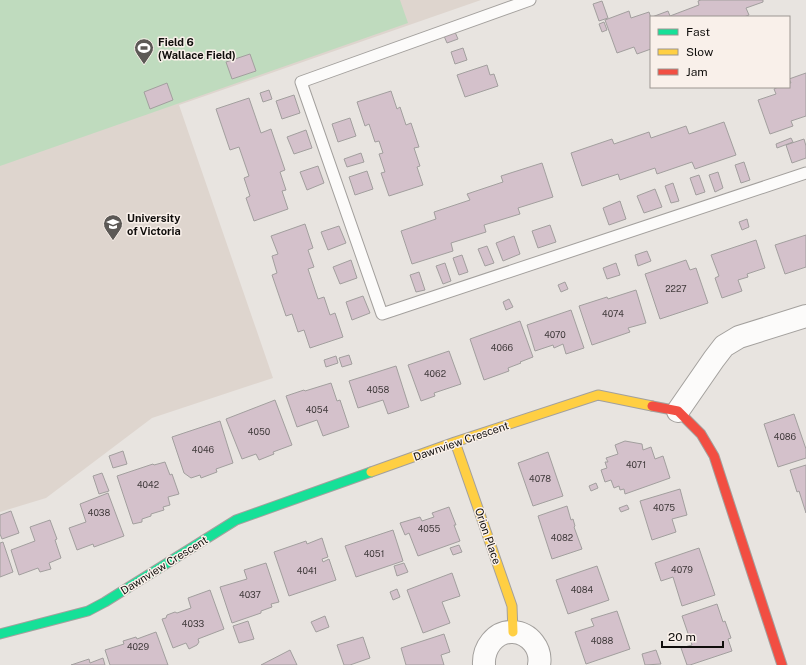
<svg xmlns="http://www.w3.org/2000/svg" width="806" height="665" viewBox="0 0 806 665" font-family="'Public Sans',sans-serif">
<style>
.built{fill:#ded5ce}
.green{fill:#bfdbbe}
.building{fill:#d4c1cb;stroke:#a29f9e}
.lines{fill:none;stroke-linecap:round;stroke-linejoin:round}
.lane-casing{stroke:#a3a09d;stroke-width:13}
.street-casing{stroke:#a3a09d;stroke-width:24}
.fast-casing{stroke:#a3a09d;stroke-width:11}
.slow-casing{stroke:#a3a09d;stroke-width:11}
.jam-casing{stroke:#a3a09d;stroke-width:11}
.lane{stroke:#fcfbfa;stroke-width:11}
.street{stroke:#fcfbfa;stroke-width:22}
.fast{stroke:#16e098;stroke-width:9}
.slow{stroke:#ffcf43;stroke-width:9}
.jam{stroke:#f24e42;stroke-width:9}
.labels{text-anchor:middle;stroke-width:3;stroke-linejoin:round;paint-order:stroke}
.number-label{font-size:9px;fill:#413b3c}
.poi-label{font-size:11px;font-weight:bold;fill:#100e0c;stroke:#f9f0ea;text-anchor:start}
.street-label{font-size:11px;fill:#100e0c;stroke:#f9f0ea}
</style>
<rect width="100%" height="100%" fill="#e8e4e0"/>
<path class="built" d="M0 0H481L179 105 273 378 152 418 46 498 0 512Z"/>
<path class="green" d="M0 0H400L408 23 0 166Z"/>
<path class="building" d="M701 0H763V2L746 8 749 15 744 17H652L668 11 670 16 699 5 698 1Z
M602 1 608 18 599 21 593 4Z
M629 11 631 18 649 12 651 18V49L637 54 634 47 617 53 605 20Z
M604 22 607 30 602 32 599 24Z
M455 32 458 39 447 43 444 36Z
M463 48 467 60 455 64 451 52Z
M250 54 256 71 232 79 226 62Z
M487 65 490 75 494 74 498 86 465 97 457 75Z
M806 73V116L791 121 793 126 770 134 758 100 776 94 774 89 778 87H789V83H791L789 79Z
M167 83 173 100 150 109 144 92Z
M269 90 272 99 263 102 260 93Z
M391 91 397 109 400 107 406 125 411 123 419 147 414 148 420 166 417 167 423 185 389 196 381 173 385 172 379 154 383 153 379 141 375 142 369 124 365 126 357 102Z
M294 95 300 113 282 119 276 101Z
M249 98 261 133 271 129 285 170 280 172 286 190 282 191 288 209 254 221 246 198 250 196 244 178 249 176 239 147 230 150 216 109Z
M350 118 356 136 338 142 332 124Z
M724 122 736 155 695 169 692 162 657 174 655 168 620 180 618 174 582 186 571 153 612 139 614 144 649 132 651 138 686 126 689 134Z
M306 130 312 148 294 154 287 137Z
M791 138 793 142 777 148 776 144Z
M804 139 806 146V158L792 163 786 145Z
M361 153 364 162 347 167 344 159Z
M744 162 750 180 741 183 735 165Z
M542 163 553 197 518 208 520 214 484 225 486 232 451 243 453 251 412 264 401 231 436 219 434 212 470 200 467 194 503 182 501 176Z
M318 166 324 183 307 190 300 172Z
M367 171 373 189 355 195 349 177Z
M718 172 723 188 715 192 709 175Z
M699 175 705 192 696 195 690 178Z
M673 183 679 201 671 203 665 186Z
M655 189 662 207 644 213 637 196Z
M620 201 626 219 609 225 603 208Z
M747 219 749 227 742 230 739 222Z
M305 224 313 248 308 250 314 267 308 269 318 299 324 297 330 315 335 313 343 337 310 348 304 330 298 332 292 314 286 316 272 275 277 273 272 256 278 254 271 236Z
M550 225 556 242 538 248 532 231Z
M339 226 346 243 328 250 321 232Z
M806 235V267L785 274 775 245Z
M514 236 520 254 503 261 496 243Z
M756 240 765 268 747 274 748 277 738 280 742 291 722 298 715 278 719 276 711 255Z
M487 246 494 263 485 266 478 249Z
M647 251 651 261 638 266 635 255Z
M462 255 468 272 459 275 453 258Z
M351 260 357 278 340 284 333 267Z
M686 260 690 270 696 268 708 303 660 319 645 274Z
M445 263 451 281 443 284 436 266Z
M616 263 620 275 607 279 603 268Z
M419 272 425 290 416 292 410 275Z
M565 282 568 289 561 292 558 285Z
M636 290 646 323 628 328 630 332 592 345 579 306 607 297 608 299Z
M363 296 370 313 352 320 346 302Z
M509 299 513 307 506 310 503 302Z
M571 310 584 348 566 354 563 344 554 348 553 345 535 351 527 325Z
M520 321 533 357 520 362 521 363 508 368 509 371 484 380 470 339Z
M449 351 461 384 434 393 435 396 421 401 408 365Z
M349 355 352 364 342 367 339 358Z
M336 356 338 363 326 367 324 360Z
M396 366 409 407 388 414 383 400 358 408 349 381Z
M331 383 337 401 340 400 349 427 323 436 317 420 297 427 286 396 304 390 305 391Z
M275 400 292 445 273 452 274 454 259 460 256 454 242 459 226 419Z
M794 414 806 449V458L778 467 764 424Z
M220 421 233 463 216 469 217 472 201 478 200 475 191 478 184 473 172 437Z
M625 441 642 444 643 450 651 447 655 459 663 456 670 478 625 494 624 489 620 490 619 486 614 488 611 480 605 482 601 470 607 468 605 462H608L606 458 618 454 615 445Z
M123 451 127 464 113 468 109 456Z
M548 452 563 496 533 506 518 463Z
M165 462 170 475 172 474 179 494 168 497 170 505 163 507 164 510 151 514V516L142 519V522L133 524 117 476 153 464 154 465Z
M806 465V513L799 491 797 492 790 470Z
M102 473 109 491 99 494 93 476Z
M596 483 598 488 591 491 589 486Z
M680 489 687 515 672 519 676 532 652 540 640 501Z
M108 493 124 536 94 547 93 544 77 550 69 528 86 522 80 504Z
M627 505 629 509 621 512 619 508Z
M567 506 571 520 573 519 575 526 574 527 582 549 552 559 538 516Z
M449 507 456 525H454L460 541 418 556 409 533 405 535 400 523 420 517 422 521 434 517 432 513Z
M11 511 19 533 2 539 0 534V515Z
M50 520 57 539 55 540 61 558 49 563 51 569 40 572 38 568 19 575 11 550 35 541 30 527Z
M393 530 403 561 356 577 345 546Z
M322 538 328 557 322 559 323 562 329 559 336 580 289 596 274 552 306 541 307 544Z
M3 542 13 572 0 577V543Z
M459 545 462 552 453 555 450 548Z
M699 548 715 595 682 606 673 577 661 581 655 563Z
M266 563 279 602 271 604 272 607 261 611V613L232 623 220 587 247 579 244 570Z
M404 563 408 572 397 576 394 566Z
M597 566 609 600 568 614 556 580Z
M452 573 460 596 442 602 450 623 423 633 407 590Z
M397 589 400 597 393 600 390 592Z
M210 590 224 629 198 639 199 642 197 645 189 649 186 643 173 648 162 619 166 618 167 615 175 612 177 613 191 608 188 598Z
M717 604 723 622 725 621 731 638 728 639 732 651 690 665H687L681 648 692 645 682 616Z
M617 611 630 649 586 664 575 632 594 626 591 619Z
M325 616 329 627 316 632 311 622Z
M248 621 254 639 239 643 233 626Z
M156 632 168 665H110L105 650 124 644 123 641 136 637 137 639Z
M444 634 450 652 441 655 444 665H406L401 648Z
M363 637 370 658 350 665H344L337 645Z
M290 650 297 665H261Z
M656 650 661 664 645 665 642 654Z
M103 658 105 665H71L89 659 90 663Z"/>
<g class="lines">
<g class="lane-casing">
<path id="lane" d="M530 0 301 82 382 314 806 173"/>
</g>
<g class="street-casing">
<path id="street" d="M678 411 714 359 724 346 739 337 806 316
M484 665C483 648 495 631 513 632 530 633 542 649 539 665"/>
</g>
<g class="fast-casing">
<path id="fast" d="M0 634 88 611 105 602 236 520 371 472"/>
</g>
<g class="slow-casing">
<path id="slow" d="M455 442 512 606 513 632
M371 472 455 442 598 395 652 406"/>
</g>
<g class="jam-casing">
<path id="jam" d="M652 406 678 411 701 434 714 456 782 665"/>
</g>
<use href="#lane" class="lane"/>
<use href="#street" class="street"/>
<use href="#fast" class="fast"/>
<use href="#slow" class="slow"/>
<use href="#jam" class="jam"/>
</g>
<defs>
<g id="stadium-pin" transform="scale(1)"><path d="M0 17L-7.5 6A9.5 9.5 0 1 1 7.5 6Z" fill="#5c5956" stroke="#f9f0ea"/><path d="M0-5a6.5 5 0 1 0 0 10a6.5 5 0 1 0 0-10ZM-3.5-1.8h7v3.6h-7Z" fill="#fff"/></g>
<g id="university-pin" transform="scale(1)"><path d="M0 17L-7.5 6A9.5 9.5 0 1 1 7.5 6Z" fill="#5c5956" stroke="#f9f0ea"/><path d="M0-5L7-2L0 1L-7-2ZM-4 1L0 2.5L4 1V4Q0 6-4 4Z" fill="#fff"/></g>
</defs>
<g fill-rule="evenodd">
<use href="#stadium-pin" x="144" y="48"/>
<use href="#university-pin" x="113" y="224"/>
</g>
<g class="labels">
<g class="number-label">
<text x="676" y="292">2227</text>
<text x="613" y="317">4074</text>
<text x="555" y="338">4070</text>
<text x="502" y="351">4066</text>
<text x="435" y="377">4062</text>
<text x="378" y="393">4058</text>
<text x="317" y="413">4054</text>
<text x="259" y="435">4050</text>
<text x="785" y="440">4086</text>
<text x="203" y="453">4046</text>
<text x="636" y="468">4071</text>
<text x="540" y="482">4078</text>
<text x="148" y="488">4042</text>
<text x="664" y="511">4075</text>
<text x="99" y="516">4038</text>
<text x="429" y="532">4055</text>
<text x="562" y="541">4082</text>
<text x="374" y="557">4051</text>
<text x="682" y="573">4079</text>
<text x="307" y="574">4041</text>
<text x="582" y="593">4084</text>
<text x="250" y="598">4037</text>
<text x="193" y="627">4033</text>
<text x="602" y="644">4088</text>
<text x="138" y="650">4029</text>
</g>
<g class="poi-label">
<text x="158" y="46">Field 6<tspan x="158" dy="13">(Wallace Field)</tspan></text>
<text x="127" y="222">University<tspan x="127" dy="13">of Victoria</tspan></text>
</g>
<g class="street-label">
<text transform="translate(461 441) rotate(-19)" y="4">Dawnview Crescent</text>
<text transform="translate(488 536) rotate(71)" y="4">Orion Place</text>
<text transform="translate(164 565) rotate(-32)" y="4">Dawnview Crescent</text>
</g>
</g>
<rect x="650" y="16" width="140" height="72" fill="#f9f0ea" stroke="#9c9691"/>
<rect x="658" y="29" width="20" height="6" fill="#16e098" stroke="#9c9691"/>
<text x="686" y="36" font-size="12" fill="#100e0c">Fast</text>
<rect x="658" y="49" width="20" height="6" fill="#ffcf43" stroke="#9c9691"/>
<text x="686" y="56" font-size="12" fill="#100e0c">Slow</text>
<rect x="658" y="69" width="20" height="6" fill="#f24e42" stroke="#9c9691"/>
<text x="686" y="76" font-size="12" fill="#100e0c">Jam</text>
<path d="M662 641v6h61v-6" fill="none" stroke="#100e0c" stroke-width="2"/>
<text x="668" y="641" font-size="12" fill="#100e0c" stroke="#f9f0ea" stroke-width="3" paint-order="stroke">20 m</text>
</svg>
